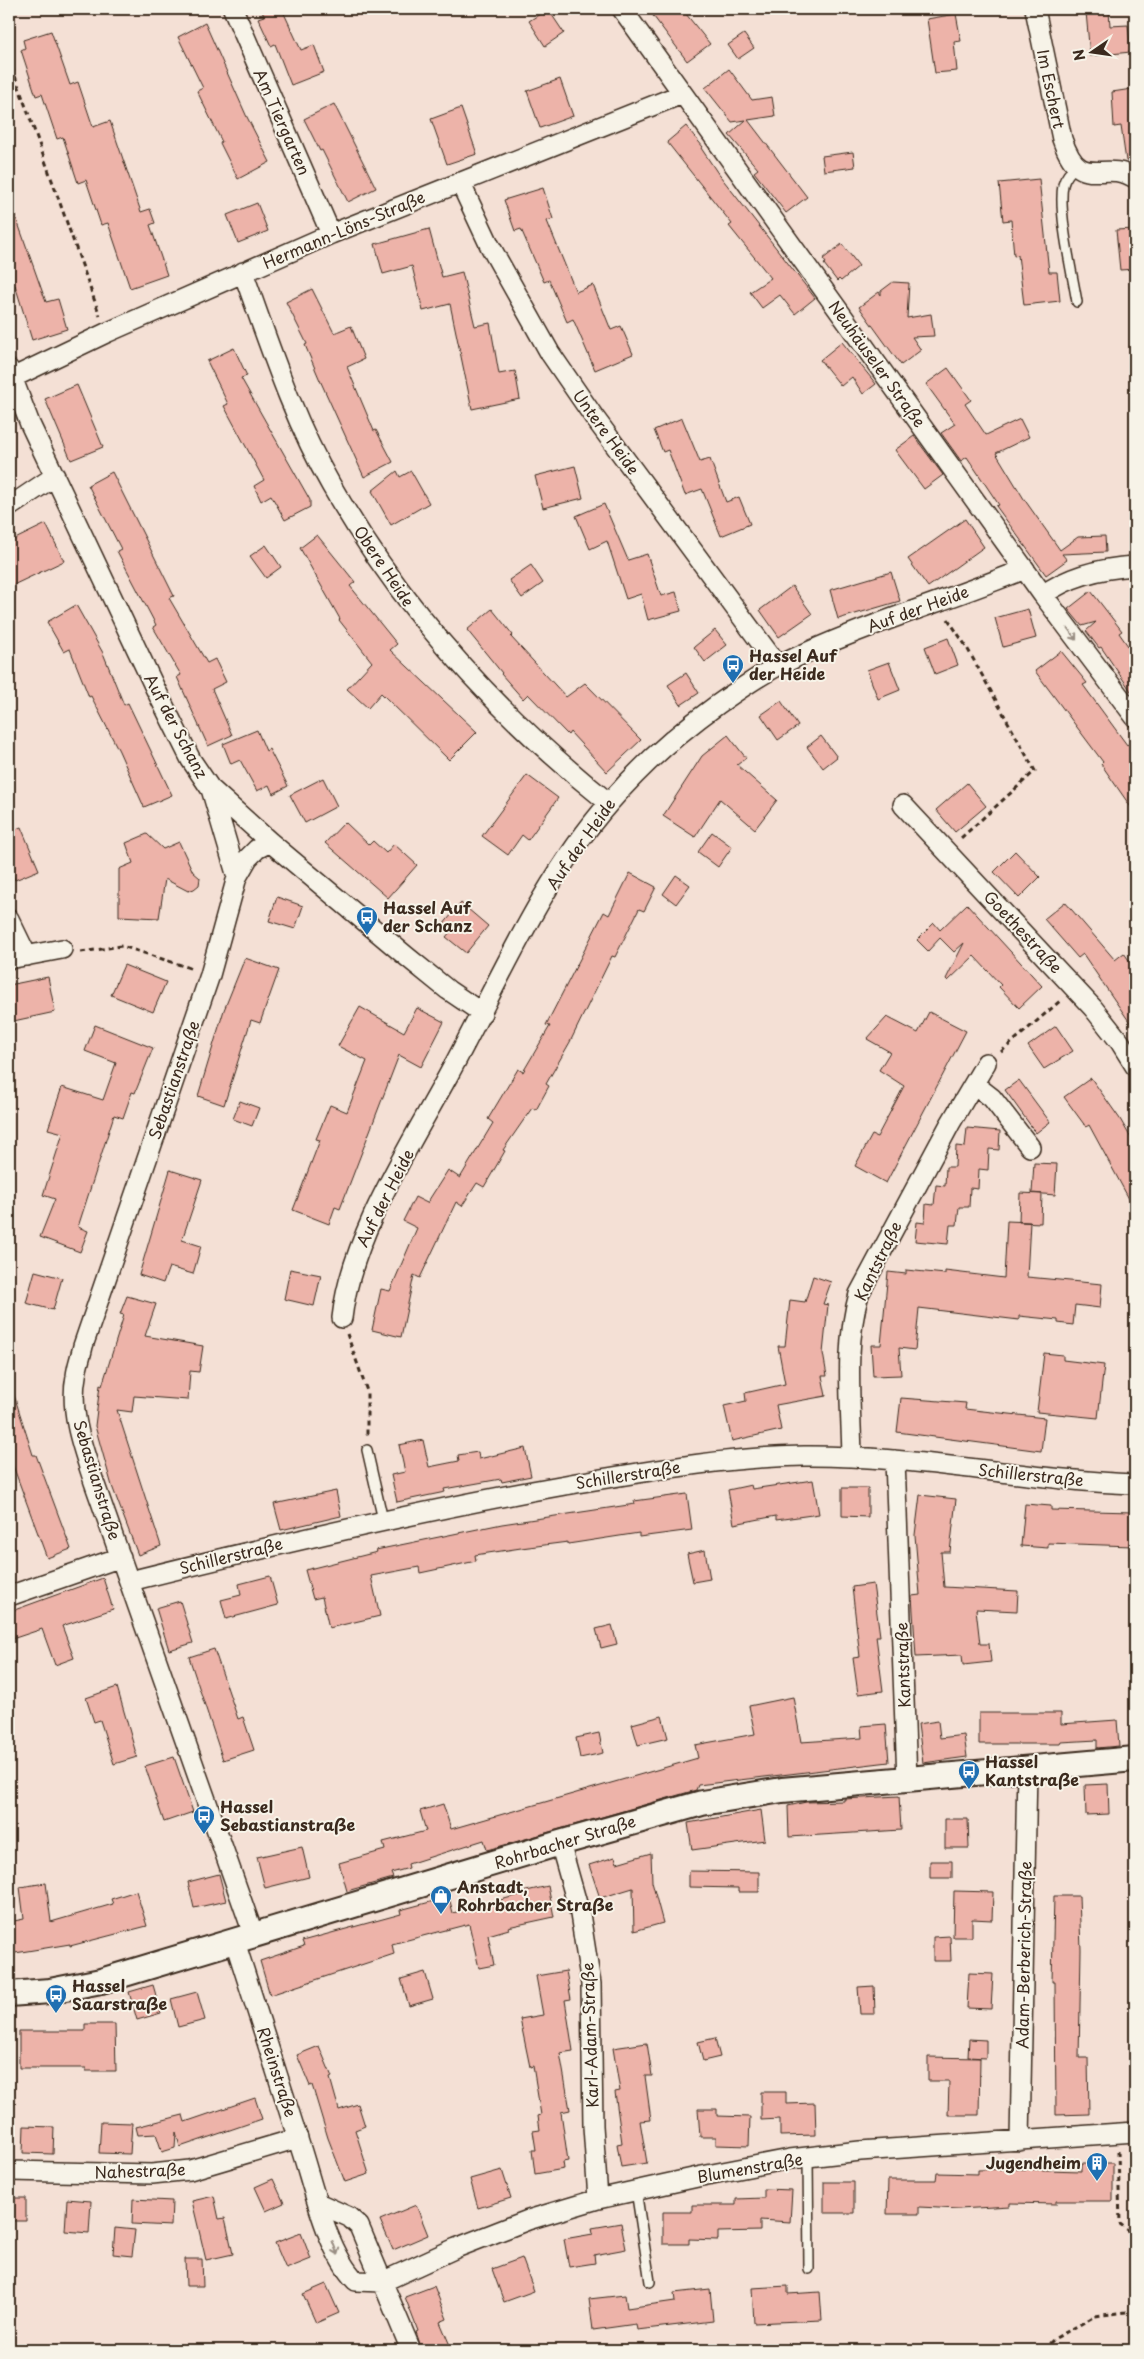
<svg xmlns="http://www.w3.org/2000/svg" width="1144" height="2359" viewBox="0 0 1144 2359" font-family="'Playpen Sans',sans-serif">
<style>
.building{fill:#edb3a9;stroke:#3b2a1e}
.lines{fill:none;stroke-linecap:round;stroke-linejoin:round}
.service-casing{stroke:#3b2a1e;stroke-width:12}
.minor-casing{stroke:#3b2a1e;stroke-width:22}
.tertiary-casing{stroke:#3b2a1e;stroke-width:28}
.path{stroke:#3b2a1e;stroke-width:3;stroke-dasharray:5 4;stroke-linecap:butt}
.service{stroke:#f7f3e8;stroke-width:9}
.minor{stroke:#f7f3e8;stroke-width:19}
.tertiary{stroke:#f7f3e8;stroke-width:24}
.oneway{stroke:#998e83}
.labels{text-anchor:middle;stroke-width:4;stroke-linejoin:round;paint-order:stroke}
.street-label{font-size:16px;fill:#3b2a1e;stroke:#f7f3e8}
.poi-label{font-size:16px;font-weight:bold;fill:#3b2a1e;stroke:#f7f3e8;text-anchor:start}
</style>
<rect width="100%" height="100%" fill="#f4e0d5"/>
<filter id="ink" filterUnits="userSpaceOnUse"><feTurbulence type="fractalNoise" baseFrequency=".02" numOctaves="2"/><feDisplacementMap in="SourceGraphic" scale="10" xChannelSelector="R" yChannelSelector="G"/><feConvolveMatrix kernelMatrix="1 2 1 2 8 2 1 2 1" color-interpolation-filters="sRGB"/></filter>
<g filter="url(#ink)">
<path class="building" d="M261 9H282L301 50 314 45 324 72 291 85 275 44 271 46 258 18 264 16Z
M548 9 564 33 545 46 529 21Z
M648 9H682L710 44 687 61Z
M1109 10 1110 26 1128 25 1131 52 1090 56 1086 12Z
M956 14 961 41 954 42 957 71 935 73 927 19Z
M205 23 246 115 270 162 238 179 220 143 222 142 197 91 203 88 178 37Z
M51 31 70 85 78 82 93 127 110 121 141 212 150 209 155 223 150 225 167 275 130 288 108 223 101 225 86 180 78 183 63 137 57 139 42 94 36 96 21 50 25 48 23 40Z
M744 34 754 48 738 59 728 45Z
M729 69 752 100 772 97 775 116 748 120 807 197 786 213 754 172 758 169 729 135 746 120 732 122 705 88Z
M560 79 573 116 540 128 527 91Z
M1132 89 1135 106V161H1126L1121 126 1114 127 1112 92Z
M334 104 376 188 348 202 322 150 320 151 304 119Z
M461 108 477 154 447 164 431 119Z
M686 126 703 147 701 148 717 172 815 298 795 314 780 295 762 308 750 292 771 278 729 226 732 224 667 142Z
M853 152 855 167 824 171 822 156Z
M1039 179 1049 272H1057L1060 301 1024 305 1018 255 1014 256 1011 220 1003 221 999 183Z
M543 188 553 219 547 221 576 292 593 285 611 330 621 326 633 354 595 370 573 319 567 322 549 280 544 282 521 229 515 231 504 200Z
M257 203 268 231 238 243 227 215Z
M9 209H13L46 302 58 299 67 329 32 340 15 285 9 288Z
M429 229 442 277 462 272 475 326 490 323 499 374 515 371 520 399 472 409 450 304 423 311 412 266 383 274 375 244Z
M1135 229V269L1120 270 1116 230Z
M842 244 859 266 841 281 839 279 837 281 824 264 826 263 823 259Z
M893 282 909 283 907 318 931 314 934 336 912 337 921 350 901 365 859 307 879 292 881 295V291Z
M312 289 334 333 351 326 364 359 347 367 374 431 376 430 393 462 364 477 319 378 305 345 307 344 286 302Z
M842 342 876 384 863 394 852 377 841 386 820 360Z
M234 348 247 376 241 378 310 500V507L285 520 271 495 261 501 254 486 264 480 224 406 228 404 207 361Z
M948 368 971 400 965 404 986 435 1020 419 1029 437 996 453 1024 499 1060 550 1078 537 1105 536 1106 552 1062 554 1067 560 1046 575 996 506 999 505 967 457 961 461 941 433 955 424 926 384Z
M77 385 103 447 71 460 45 399Z
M682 418 700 462 710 459 726 502 739 497 750 524 721 536 702 489 685 495 668 450 663 452 654 430Z
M914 436 943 475 924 489 895 450Z
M575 466 583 498 543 508 535 476Z
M397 471 400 477 411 471 429 503 391 525 372 491Z
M112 472 174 596 169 598 207 663 215 659 226 682 212 689 232 735 208 746 177 677 181 675 153 627 156 625 117 551 121 549 88 485Z
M604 504 628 560 647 554 661 596 676 592 681 611 648 620 641 594 626 599 607 541 590 549 576 516Z
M965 519 984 547 928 587 908 559Z
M46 524 64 561 9 587V542Z
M317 535 355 582 350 586 397 644 390 650 477 732 449 760 381 693 368 708 347 689 372 662 339 620 340 619 300 548Z
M266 545 281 567 266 578 250 556Z
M531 565 543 583 522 598 509 580Z
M891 572 900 601 838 619 830 590Z
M792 586 812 614 779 637 760 610Z
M1091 591 1122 631 1119 633 1135 656V697L1101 647 1099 648 1086 631 1096 622 1082 626 1068 609Z
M76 605 103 653 124 705 128 703 172 795 144 807 119 751 91 696 89 697 70 649 64 652 47 622Z
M492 609 513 635 511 637 566 697 585 683 641 740 607 772 570 732 568 735 528 694 523 699 501 674 502 673 467 630Z
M1028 609 1036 638 1003 647 995 618Z
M715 630 727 645 705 662 694 647Z
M948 638 958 665 935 674 925 647Z
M1061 651 1087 683 1083 685 1127 745 1135 739V813L1101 764 1103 762 1035 671Z
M889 662 900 690 878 699 867 670Z
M686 673 699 693 681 705 668 685Z
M781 701 798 726 778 740 761 715Z
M257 730 266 751 269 749 288 786 273 794 269 785 257 791 240 760 231 764 223 744Z
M728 735 746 758 737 765 777 800 755 829 720 799 695 837 663 816 702 756Z
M821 736 837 757 823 768 807 747Z
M527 775 558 798 528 840 522 835 508 855 482 836Z
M323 778 337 806 305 823 290 795Z
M967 783 986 806 955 832 936 810Z
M345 822 369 845 373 841 386 853 394 844 417 865 388 898 325 843Z
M21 827 39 870 15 880 9 865V832Z
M712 832 732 847 718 867 698 852Z
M147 834 163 849 179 842 193 872 200 878 199 885 194 889 188 891 165 879 159 918 119 916V869L133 863 126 843Z
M1015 851 1040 877 1019 898 994 872Z
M630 873 656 887 644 911 639 909 615 957 612 956 570 1042 546 1084 549 1086 536 1110 532 1108 503 1150 505 1151 484 1187 477 1183 462 1206 456 1202 420 1278 414 1275 401 1337 372 1330 381 1289 390 1291 417 1228 403 1221 415 1197 427 1203 448 1170 460 1178 493 1123 488 1119 518 1069 523 1072 550 1026 546 1025 604 912 609 915Z
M676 875 690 885 676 904 663 894Z
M277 897 303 906 295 929 269 921Z
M1065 902 1115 960 1124 953 1135 969V1030L1083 954 1078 958 1044 919Z
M461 903 488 926 466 953 446 937 451 931 443 925Z
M967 904 1042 986 1019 1008 999 987 1001 985 974 956 948 981 946 979 964 943 954 952 940 938 928 951 917 940 934 923 940 930Z
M245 958 279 970 260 1023 251 1020 224 1105 198 1096 224 1010Z
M124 965 166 982 153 1012 111 995Z
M48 977 55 1012 9 1022V985Z
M360 1007 404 1032 417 1008 444 1022 421 1067 399 1055 340 1209 335 1207 329 1224 293 1210 320 1140 316 1139 330 1105 347 1112 367 1061 338 1046Z
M929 1012 966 1031 886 1183 855 1166 872 1135 877 1137 904 1086 879 1070 890 1052 867 1039 887 1017 918 1033Z
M95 1025 153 1048 135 1093 132 1092 123 1118 114 1115 78 1227 88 1231 80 1252 40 1237 55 1199 43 1195 63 1133 48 1129 62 1087 103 1100 116 1063 85 1051Z
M1056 1026 1073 1051 1044 1069 1028 1046Z
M1091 1078 1120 1119 1135 1145V1210L1089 1125 1086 1127 1064 1097Z
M1019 1080 1050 1122 1036 1133 1005 1090Z
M240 1101 259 1108 252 1126 233 1119Z
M967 1128 1000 1131 999 1150 989 1149 988 1170 979 1169 978 1189 970 1188 969 1207H959L957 1225H950L948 1244 915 1241 917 1222 925 1223 926 1204 934 1205 936 1185 945 1186 946 1167H955L956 1146 965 1147Z
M1034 1163 1057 1164 1055 1195 1032 1193Z
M170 1170 202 1180 182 1240 201 1246 193 1274 169 1267 163 1283 139 1275Z
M1020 1193 1042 1194 1041 1223 1019 1222Z
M1007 1221 1030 1222 1027 1277 1102 1284 1100 1308 1075 1305 1073 1325 1058 1323V1320L1019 1316V1320L919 1308 915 1350 899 1348 901 1375 873 1376 871 1345H881L888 1272 906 1274V1270L945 1274V1271L1004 1278Z
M290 1269 321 1275 314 1306 284 1299Z
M35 1271 62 1278 53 1310 26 1303Z
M813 1276 831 1282 823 1304 828 1305 823 1353 827 1376H822L826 1396 776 1405 781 1430 732 1441 724 1406 746 1401 745 1393 785 1384 778 1346H785L790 1300 805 1302Z
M127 1296 156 1304 145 1336 203 1346 199 1372 190 1371 188 1400 134 1396 132 1412 117 1410 161 1546 138 1555 112 1486 95 1426 100 1385 102 1386 124 1315 120 1314Z
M1044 1353 1063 1355V1360L1104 1365 1098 1418 1037 1412Z
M12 1389 33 1455H36L71 1549 47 1558 9 1455V1390Z
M901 1398 966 1403 965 1409 1045 1418 1041 1451 897 1432Z
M423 1440 429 1467 459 1461 458 1455 478 1452 479 1459 525 1448 531 1476 502 1482 501 1479 444 1489 445 1492 397 1502 391 1475 405 1472 399 1445Z
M813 1480 819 1514 776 1520V1516L734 1524 728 1490 751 1485 752 1489Z
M842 1488H868V1517L842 1516Z
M336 1491 341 1516 281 1530 274 1504Z
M687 1494 692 1530 639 1537V1533L568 1544V1542L521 1548 475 1555 476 1561 420 1573 419 1567 371 1576 380 1616 329 1628 322 1597 313 1599 305 1570 377 1552 376 1550 502 1524 635 1504 634 1501Z
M920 1495 956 1499 950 1552H941L944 1587 1018 1591 1017 1611 976 1609 980 1644H989L991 1662 963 1665 962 1655 916 1657 912 1596 920 1595 915 1535Z
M1025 1504 1051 1506V1510L1133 1512 1132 1546 1048 1543V1548L1021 1546Z
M705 1550 710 1579 693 1582 687 1554Z
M270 1576 278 1605 226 1619 221 1600 241 1595 239 1584Z
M103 1578 113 1609 62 1626 74 1658 55 1665 42 1629 9 1640V1612Z
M873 1584 880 1636H876L883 1691 858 1694 853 1658 860 1657 852 1587Z
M180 1601 193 1643 169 1650 156 1608Z
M612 1625 617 1644 601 1648 596 1629Z
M214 1649 238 1719 243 1717 254 1750 223 1760 189 1657Z
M117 1687 137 1757 114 1764 100 1720 94 1722 86 1698Z
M793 1697 801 1742 862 1738 861 1726 886 1724 889 1762 698 1785 696 1790 487 1850 484 1840 408 1864 409 1868 391 1873 393 1878 347 1891 339 1863 385 1850 383 1842 426 1831 420 1811 443 1804 451 1829 698 1758 695 1745 755 1734 749 1706Z
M979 1713H1061V1724L1117 1720 1119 1746 1097 1748V1740L1061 1742 1060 1744H979Z
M662 1716 668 1738 638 1745 632 1724Z
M938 1721 940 1738 964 1735 967 1757 923 1763 918 1724Z
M599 1733 603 1753 580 1758 576 1738Z
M174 1757 193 1812 164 1822 145 1766Z
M1108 1784 1109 1814 1086 1815 1085 1785Z
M899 1796 901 1830 789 1837 788 1806 806 1802 844 1801V1799Z
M761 1810 765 1840 692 1850 688 1823Z
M945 1819H968L969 1848H945Z
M302 1847 309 1877 265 1888 257 1857Z
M651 1853 652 1882 663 1923 634 1931 633 1888 600 1898 589 1865 615 1857 617 1863Z
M930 1861H952V1878H930Z
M689 1871 759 1872V1892H738V1888L689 1887Z
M219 1874 226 1901 194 1908 188 1882Z
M46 1883 51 1922 113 1904 111 1899 136 1891 147 1926 70 1946V1944L9 1954V1922L24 1919 20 1887Z
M548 1886 554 1917 508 1927 509 1929 488 1935 494 1965 479 1968 469 1924 392 1944 394 1954 270 1995 260 1961 304 1946 302 1941 401 1914 400 1910 449 1897 453 1913 519 1895 518 1893Z
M954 1891 993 1892 992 1920 972 1919V1937H953Z
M1054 1896H1079L1081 1950 1079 2058H1088L1089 2114 1056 2115 1055 1982H1052Z
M950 1936 951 1961H933V1937Z
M566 1971 571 1999 565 2000 573 2051 560 2053 570 2110 561 2112 568 2161 563 2162 564 2169 535 2174 532 2150H536L533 2131 540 2130 538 2116 541 2115 533 2066 530 2067 520 2019 543 2015 536 1976Z
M425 1972 433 1999 409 2006 401 1979Z
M969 1973 993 1974 991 2009 967 2008Z
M153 1985 161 2013 137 2020 129 1992Z
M874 1986 875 2014H860L858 1987Z
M197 1992 205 2020 178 2027 171 1999Z
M85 2024H115L116 2071H86V2068H19V2031H85Z
M715 2038 720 2057 703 2061 698 2042Z
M969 2039 986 2040V2058L968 2057Z
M647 2043 652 2076H645L651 2120 640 2121 647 2163 621 2167 617 2144 622 2143 615 2092 620 2091 613 2048Z
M319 2046 332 2077 330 2078 339 2110 358 2104 365 2126 355 2130 369 2174 345 2182 328 2138 312 2085 310 2086 297 2055Z
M928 2057 980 2058 979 2115H948L949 2081H928Z
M761 2092H786V2104L815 2103 816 2135 780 2136V2119L761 2120Z
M255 2098 262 2119 180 2147 176 2132 175 2148 162 2152 156 2134 138 2135 136 2127 183 2115 185 2122Z
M698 2109H717V2116L750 2117 749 2146 716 2145V2137H700Z
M101 2122 132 2123 130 2154 99 2153Z
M24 2126 54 2127 53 2154 23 2153Z
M1081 2163H1113V2201H1056V2204L1010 2203V2206L959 2209 919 2207V2214H887L888 2180H936L937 2173 978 2174V2170L1011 2169 1081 2171Z
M502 2170 511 2198 478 2208 470 2179Z
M273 2179 284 2203 266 2211 255 2187Z
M824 2182H854V2213H824Z
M764 2189 792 2190 790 2222 760 2220V2231L718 2232V2240L689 2239V2244H663V2212H692V2205H736V2199L764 2198Z
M214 2196 219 2219 225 2218 233 2254 206 2260 192 2201Z
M9 2198H26V2221H9Z
M67 2199 91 2201 89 2233 65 2231Z
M133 2199 172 2201 171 2226 132 2224Z
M416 2205 428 2235 393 2250 380 2220Z
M621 2223 626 2249 594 2255 595 2263 569 2267 564 2239 593 2234 592 2228Z
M115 2228 135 2230 132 2256 113 2254Z
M301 2233 311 2259 286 2269 275 2243Z
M522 2258 534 2291 504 2302 492 2269Z
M185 2259H202L203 2286H186Z
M326 2284 339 2313 316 2323 303 2294Z
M434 2286 447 2319 440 2322 452 2350H422L416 2332 418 2331 405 2297Z
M788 2286V2294L820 2292 822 2320 754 2323 752 2288Z
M710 2289 713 2321 637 2330 636 2324 593 2330 589 2299 625 2295 627 2308 675 2301 674 2293Z"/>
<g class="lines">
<g class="service-casing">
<path id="service" d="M1076 166C1070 172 1065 177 1063 185 1058 213 1072 272 1077 302
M367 1450 383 1520
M808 2157 809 2269
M636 2190 650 2282"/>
</g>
<g class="minor-casing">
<path id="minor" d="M233 9 331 234
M622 9 1043 595 1135 717
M1035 9 1062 139C1081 194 1101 158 1135 178
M460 182 490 246 550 353 594 417 778 666
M243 272C269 344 293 419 331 485 402 609 497 714 609 803
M9 369 30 424 155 688 191 760 210 788 270 842 406 956 448 990 482 1013
M12 378 106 333 331 234 682 94
M9 507 55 476
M1043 595C1070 575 1102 568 1135 566
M211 789 237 877
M903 805 1093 1008 1120 1042 1135 1066
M9 919 27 956
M9 959 62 949
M974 1084 992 1098 1030 1147
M342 1318C351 1236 410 1146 449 1074 498 984 542 879 610 802 641 766 678 733 717 705 737 691 758 676 780 665 859 626 944 602 1025 569
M852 1457C851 1402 844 1347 859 1294L950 1124 986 1063
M895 1460 907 1779
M130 1581C274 1545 418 1511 565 1485 644 1472 723 1457 804 1456 915 1455 1024 1480 1135 1484
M9 1596 121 1557
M560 1843 580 1914 591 1984 593 2126 598 2199
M254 1936 94 1482C83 1449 69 1412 76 1376 77 1366 81 1356 83 1346L210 975 237 877 248 858 257 849 270 842
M235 1942C257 2012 280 2082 302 2152 314 2190 328 2253 356 2281L382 2282 456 2248 528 2220 598 2199 702 2176 790 2159 860 2151 1135 2132
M1020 2141 1027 1768
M9 2171 152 2174 190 2170 298 2138
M318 2203 349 2217 359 2226 411 2350"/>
</g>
<g class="tertiary-casing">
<path id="tertiary" d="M9 1994 50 1991 101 1981 560 1843 702 1803 782 1790 1135 1759"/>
</g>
<path class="path" d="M9 59 100 316
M948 619 966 646 1035 771 961 838
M81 952 122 946 193 969
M1001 1052 1060 1001
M347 1334 367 1391V1437
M1118 2151 1120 2224 1135 2235
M1043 2350 1054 2339 1095 2316 1135 2311"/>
<use href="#service" class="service"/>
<use href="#minor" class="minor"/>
<use href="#tertiary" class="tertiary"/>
</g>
<defs><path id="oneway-shaft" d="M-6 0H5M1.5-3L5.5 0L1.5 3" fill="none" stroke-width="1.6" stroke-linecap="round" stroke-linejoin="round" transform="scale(1.25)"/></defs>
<g class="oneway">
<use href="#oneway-shaft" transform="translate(1072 634) rotate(53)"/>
<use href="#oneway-shaft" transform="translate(335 2248) rotate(70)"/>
</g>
</g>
<defs>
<g id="bus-pin" transform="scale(1.125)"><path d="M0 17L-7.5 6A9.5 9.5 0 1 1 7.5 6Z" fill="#1f6fb2" stroke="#f7f3e8"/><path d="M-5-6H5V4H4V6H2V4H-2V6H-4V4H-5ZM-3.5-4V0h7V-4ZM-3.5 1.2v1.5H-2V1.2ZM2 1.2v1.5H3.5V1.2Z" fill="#fff"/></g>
<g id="shop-pin" transform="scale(1.125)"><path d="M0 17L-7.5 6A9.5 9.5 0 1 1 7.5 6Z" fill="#1f6fb2" stroke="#f7f3e8"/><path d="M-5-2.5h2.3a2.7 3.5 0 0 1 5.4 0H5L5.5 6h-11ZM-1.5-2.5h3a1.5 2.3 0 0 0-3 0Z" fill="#fff"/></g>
<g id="building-pin" transform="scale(1.125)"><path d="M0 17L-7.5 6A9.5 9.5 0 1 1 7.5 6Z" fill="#1f6fb2" stroke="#f7f3e8"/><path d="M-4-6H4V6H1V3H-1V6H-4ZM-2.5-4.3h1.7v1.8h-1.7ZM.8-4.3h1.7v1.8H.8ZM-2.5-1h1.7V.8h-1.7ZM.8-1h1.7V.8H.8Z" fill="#fff"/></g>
</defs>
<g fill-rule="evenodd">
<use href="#bus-pin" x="733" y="665"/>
<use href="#bus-pin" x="367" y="917"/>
<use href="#bus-pin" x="969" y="1771"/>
<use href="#bus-pin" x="204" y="1816"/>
<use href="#shop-pin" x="441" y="1896"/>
<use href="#bus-pin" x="56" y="1995"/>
<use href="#building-pin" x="1097" y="2163"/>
</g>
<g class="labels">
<g class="street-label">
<text transform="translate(1051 89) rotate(78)" y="6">Im Eschert</text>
<text transform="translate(282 122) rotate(66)" y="6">Am Tiergarten</text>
<text transform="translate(344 230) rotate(-23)" y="6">Hermann-Löns-Straße</text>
<text transform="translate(877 364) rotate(54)" y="6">Neuhäuseler Straße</text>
<text transform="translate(606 432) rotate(54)" y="6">Untere Heide</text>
<text transform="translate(384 566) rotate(56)" y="6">Obere Heide</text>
<text transform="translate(918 609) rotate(-20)" y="6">Auf der Heide</text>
<text transform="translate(176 726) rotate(62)" y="6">Auf der Schanz</text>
<text transform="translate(581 844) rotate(-55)" y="6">Auf der Heide</text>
<text transform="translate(1023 932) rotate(47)" y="6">Goethestraße</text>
<text transform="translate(174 1080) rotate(-71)" y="6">Sebastianstraße</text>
<text transform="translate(385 1198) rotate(-63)" y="6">Auf der Heide</text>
<text transform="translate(878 1261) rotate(-64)" y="6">Kantstraße</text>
<text transform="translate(628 1475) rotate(-9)" y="6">Schillerstraße</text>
<text transform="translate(1031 1475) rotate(6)" y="6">Schillerstraße</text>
<text transform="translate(97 1480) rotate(73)" y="6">Sebastianstraße</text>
<text transform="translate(231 1556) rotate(-14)" y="6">Schillerstraße</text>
<text transform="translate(903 1665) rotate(-92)" y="6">Kantstraße</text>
<text transform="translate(565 1842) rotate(-17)" y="6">Rohrbacher Straße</text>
<text transform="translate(1024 1955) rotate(-89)" y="6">Adam-Berberich-Straße</text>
<text transform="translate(590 2035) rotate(-92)" y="6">Karl-Adam-Straße</text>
<text transform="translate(277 2072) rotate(72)" y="6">Rheinstraße</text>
<text transform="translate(750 2168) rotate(-10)" y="6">Blumenstraße</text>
<text transform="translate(140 2171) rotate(-2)" y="6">Nahestraße</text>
</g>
<g class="poi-label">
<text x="749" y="662">Hassel Auf<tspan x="749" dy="18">der Heide</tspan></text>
<text x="383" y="914">Hassel Auf<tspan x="383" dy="18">der Schanz</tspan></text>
<text x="985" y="1768">Hassel<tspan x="985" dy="18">Kantstraße</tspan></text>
<text x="220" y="1813">Hassel<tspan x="220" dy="18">Sebastianstraße</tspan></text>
<text x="457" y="1893">Anstadt,<tspan x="457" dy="18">Rohrbacher Straße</tspan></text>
<text x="72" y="1992">Hassel<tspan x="72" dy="18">Saarstraße</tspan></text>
<text x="1081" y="2169" text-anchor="end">Jugendheim</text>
</g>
</g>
<rect width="1144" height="2359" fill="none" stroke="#f7f3e8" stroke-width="30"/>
<rect x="15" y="15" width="1114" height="2329" fill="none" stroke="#3b2a1e" stroke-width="2" filter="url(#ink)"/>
<g transform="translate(1092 52) rotate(257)" stroke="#f7f3e8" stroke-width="4" paint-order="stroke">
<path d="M0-4L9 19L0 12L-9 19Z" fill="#3b2a1e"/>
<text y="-8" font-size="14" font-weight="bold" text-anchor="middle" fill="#3b2a1e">N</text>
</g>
</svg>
